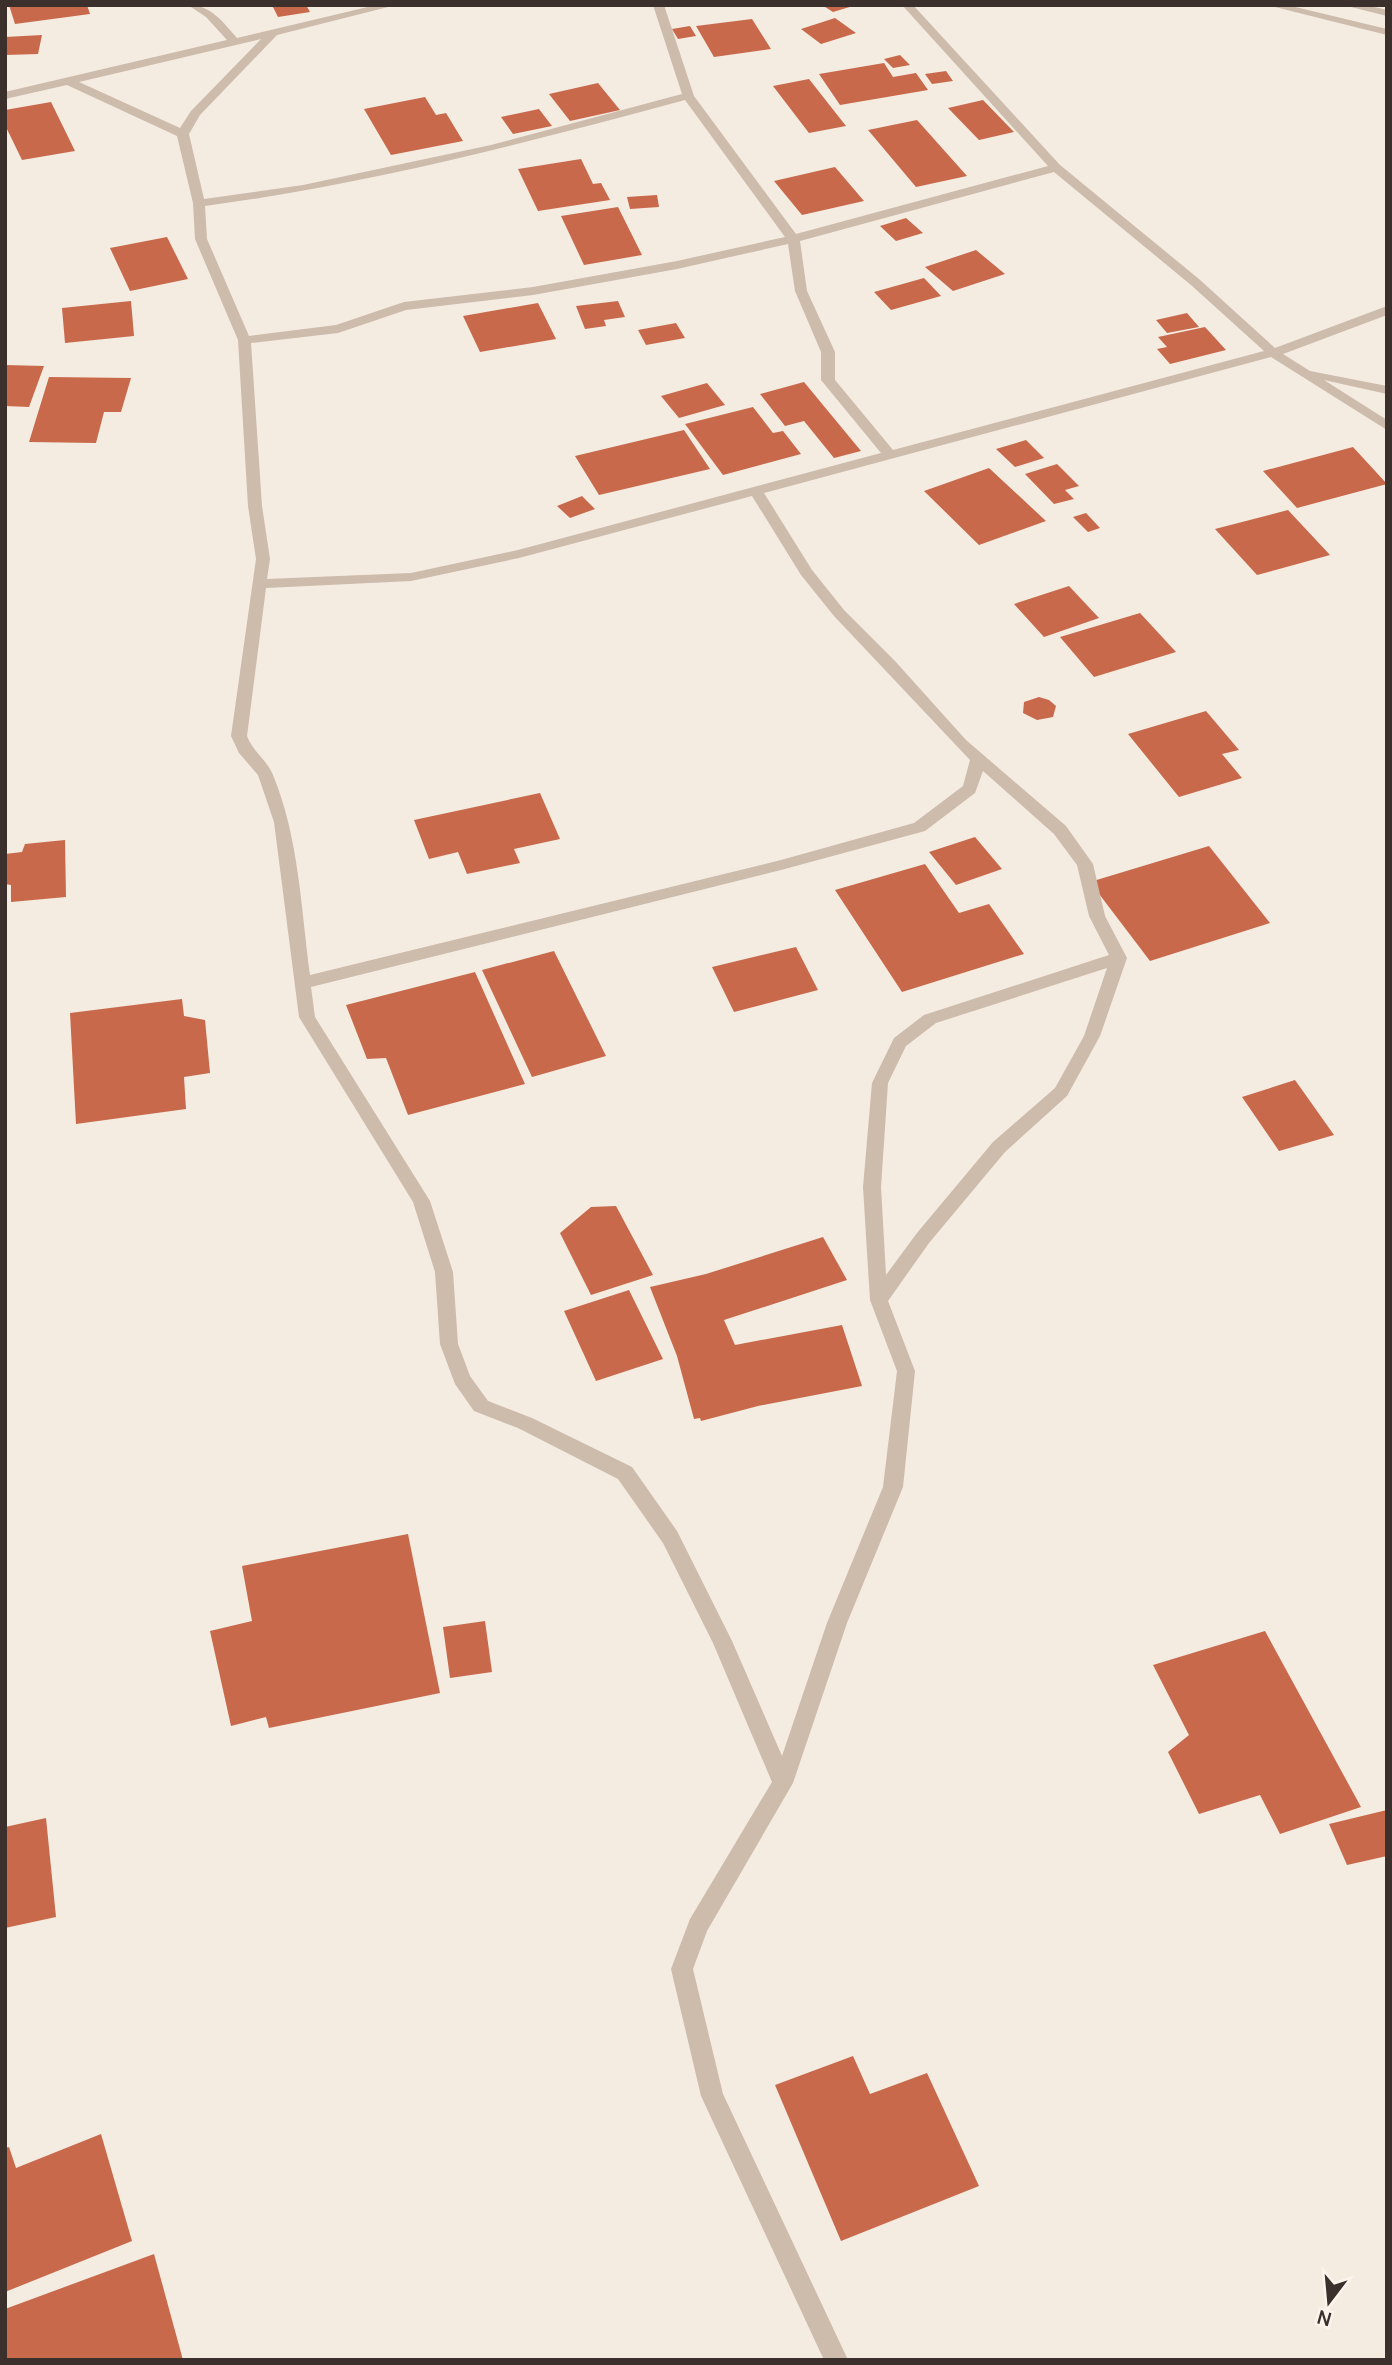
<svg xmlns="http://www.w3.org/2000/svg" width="1392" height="2365" viewBox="0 0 1392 2365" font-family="Manrope,sans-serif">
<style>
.building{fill:#c8694b}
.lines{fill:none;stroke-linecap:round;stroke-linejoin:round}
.street{fill:#cdbbac;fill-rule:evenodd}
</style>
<rect width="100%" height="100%" fill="#f4ebe1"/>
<path class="building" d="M9 5H87L90 14 15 24Z
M272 5H306L310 12 278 17Z
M822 5H853V6L833 12Z
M835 18 856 33 821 44 801 29Z
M752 19 771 49 714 57 696 26Z
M690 26 696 36 678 39 672 29Z
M42 35 38 54 5 55V37Z
M900 55 910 65 893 68 884 59Z
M884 63 893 77 916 73 928 90 840 105 819 74Z
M946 71 953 81 932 84 925 74Z
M809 79 846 126 809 133 773 86Z
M598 83 620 110 570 121 549 94Z
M425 97 436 115 446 113 463 141 391 155 364 109Z
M983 100 1014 132 979 140 948 108Z
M51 102 75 151 22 160 5 125V110Z
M539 109 552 126 513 134 501 117Z
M917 120 967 176 916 187 868 130Z
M581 159 593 184 601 183 610 200 538 211 518 169Z
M835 167 864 201 802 215 774 181Z
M657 195 659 207 630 209 627 197Z
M618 207 642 255 584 265 561 216Z
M906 218 923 233 896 241 880 226Z
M167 237 188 279 130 291 110 248Z
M976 250 1005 274 953 291 925 267Z
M924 278 941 296 891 310 874 292Z
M131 301 134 336 65 343 62 308Z
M618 301 625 317 604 320 606 326 585 329 576 306Z
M538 303 556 339 480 352 463 316Z
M1187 313 1199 327 1167 333 1156 320Z
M676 323 685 338 646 345 638 330Z
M1205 327 1226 350 1170 364 1157 349 1167 347 1158 337Z
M5 365 44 366 29 407 5 406Z
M49 377 131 378 121 412H104L96 443 29 442Z
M804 382 861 451 834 458 804 421 785 426 760 394Z
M707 383 725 405 679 418 661 396Z
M753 407 773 433 783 431 801 454 723 475 685 424Z
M684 430 710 469 599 495 575 456Z
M1026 440 1044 458 1015 467 996 449Z
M1353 447 1387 484 1297 508 1263 471Z
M1057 464 1079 486 1065 490 1074 499 1054 504 1025 474Z
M989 468 1046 521 979 545 924 491Z
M582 496 595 509 570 518 557 506Z
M1288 510 1330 555 1257 575 1215 529Z
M1086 513 1100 528 1088 532 1073 517Z
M1069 586 1099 618 1044 637 1014 604Z
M1140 613 1176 652 1094 677 1060 637Z
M1039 697 1049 700 1056 706 1053 717 1037 720 1023 713 1024 702Z
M1206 711 1239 750 1222 754 1242 778 1179 797 1128 734Z
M540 793 560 839 514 849 520 863 467 874 458 852 429 859 414 820Z
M975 837 1002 869 956 885 929 852Z
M65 840 66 897 11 902V885L5 884V854L22 852 25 844Z
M1209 846 1270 923 1150 961 1090 882Z
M925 864 959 913 989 904 1024 954 902 992 835 890Z
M796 947 818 990 734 1012 712 967Z
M554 951 606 1056 532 1077 482 970Z
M475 972 525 1084 408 1115 386 1058 367 1059 346 1005Z
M182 999 184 1016 205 1020 210 1073 184 1077 186 1109 76 1124 70 1013Z
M1295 1080 1334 1135 1279 1151 1242 1097Z
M616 1206 653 1275 591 1295 560 1233 591 1207Z
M823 1237 847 1280 724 1320 735 1345 842 1325 862 1386 758 1406 701 1421 700 1418 694 1419 677 1356 650 1287 706 1274Z
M629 1290 663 1359 596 1381 564 1311Z
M408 1534 440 1693 269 1728 266 1717 231 1726 210 1631 252 1621 242 1566Z
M485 1621 492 1672 450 1678 443 1627Z
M1265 1631 1361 1807 1280 1834 1260 1795 1199 1814 1168 1752 1189 1735 1153 1665Z
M1387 1810V1856L1347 1865 1329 1824Z
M46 1818 56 1917 5 1928V1827Z
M853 2056 870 2094 927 2073 979 2186 841 2241 775 2085Z
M101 2134 132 2241 5 2292V2148L9 2147 16 2168Z
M154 2254 183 2360H5V2309Z"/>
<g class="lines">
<path class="street" d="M188 5C211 5 222 21 237 38L376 5H396L277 35 200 115 189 134 204 199 303 185 491 145 682 94 653 5H664L694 96 796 234 1048 166 902 5H913L1060 165 1199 279 1275 348 1387 306V315L1283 354 1310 371 1387 386V394L1324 380 1387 420V430L1271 357 764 493 812 570 844 610 895 661 966 740 1066 826 1093 864 1105 916 1127 958 1100 1036 1067 1096 1005 1152 929 1243 888 1301 915 1371 903 1487 847 1623 793 1783 707 1931 693 1969 723 2094 848 2360H824L701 2096 671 1969 690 1919 772 1782 713 1643 663 1543 618 1479 518 1428 474 1411 455 1384 440 1344 435 1272 413 1202 299 1017 274 822 258 775 239 753 231 736 256 559 248 506 238 340 195 239 193 203 177 136 67 85 5 99V92L227 40 206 17ZM261 39 191 111 180 128 79 82ZM685 100 785 237 677 261 533 287 404 302 336 325 249 336 207 239 205 206C370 184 525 143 685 100ZM1054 172 1191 285 1264 351 893 450 835 380V352L807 291 800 241ZM788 244 795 291 821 352V380L881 453 518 550 411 573 267 579 270 559 262 506 251 343 338 333 406 310 533 295 677 269ZM752 496 801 575 834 616 970 760 963 786 914 823 781 860 310 975C301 909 299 838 273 775 267 760 253 752 247 736L266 588 411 581 519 558ZM983 771 1054 834 1077 865 1089 916 1109 955 924 1015 894 1038 872 1083 863 1187 870 1300 897 1371 883 1487 827 1623 782 1756 732 1641 677 1531 632 1467 532 1418 488 1401 470 1376 458 1344 453 1272 430 1201 315 1017 311 987 781 870 925 831 975 793ZM1107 968 1084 1036 1055 1088 993 1142 917 1233 886 1275 881 1187 888 1083 906 1046 936 1023Z
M1267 5H1287L1387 29V35Z
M1343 5H1366L1387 10V16Z"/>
</g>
<rect width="1392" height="2365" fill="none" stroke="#3b302b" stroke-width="14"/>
<g transform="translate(1329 2302) rotate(196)" stroke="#fbf5ee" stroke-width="5" paint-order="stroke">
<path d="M0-5L12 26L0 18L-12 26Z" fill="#3b302b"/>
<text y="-10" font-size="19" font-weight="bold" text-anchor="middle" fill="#3b302b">N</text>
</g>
</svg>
